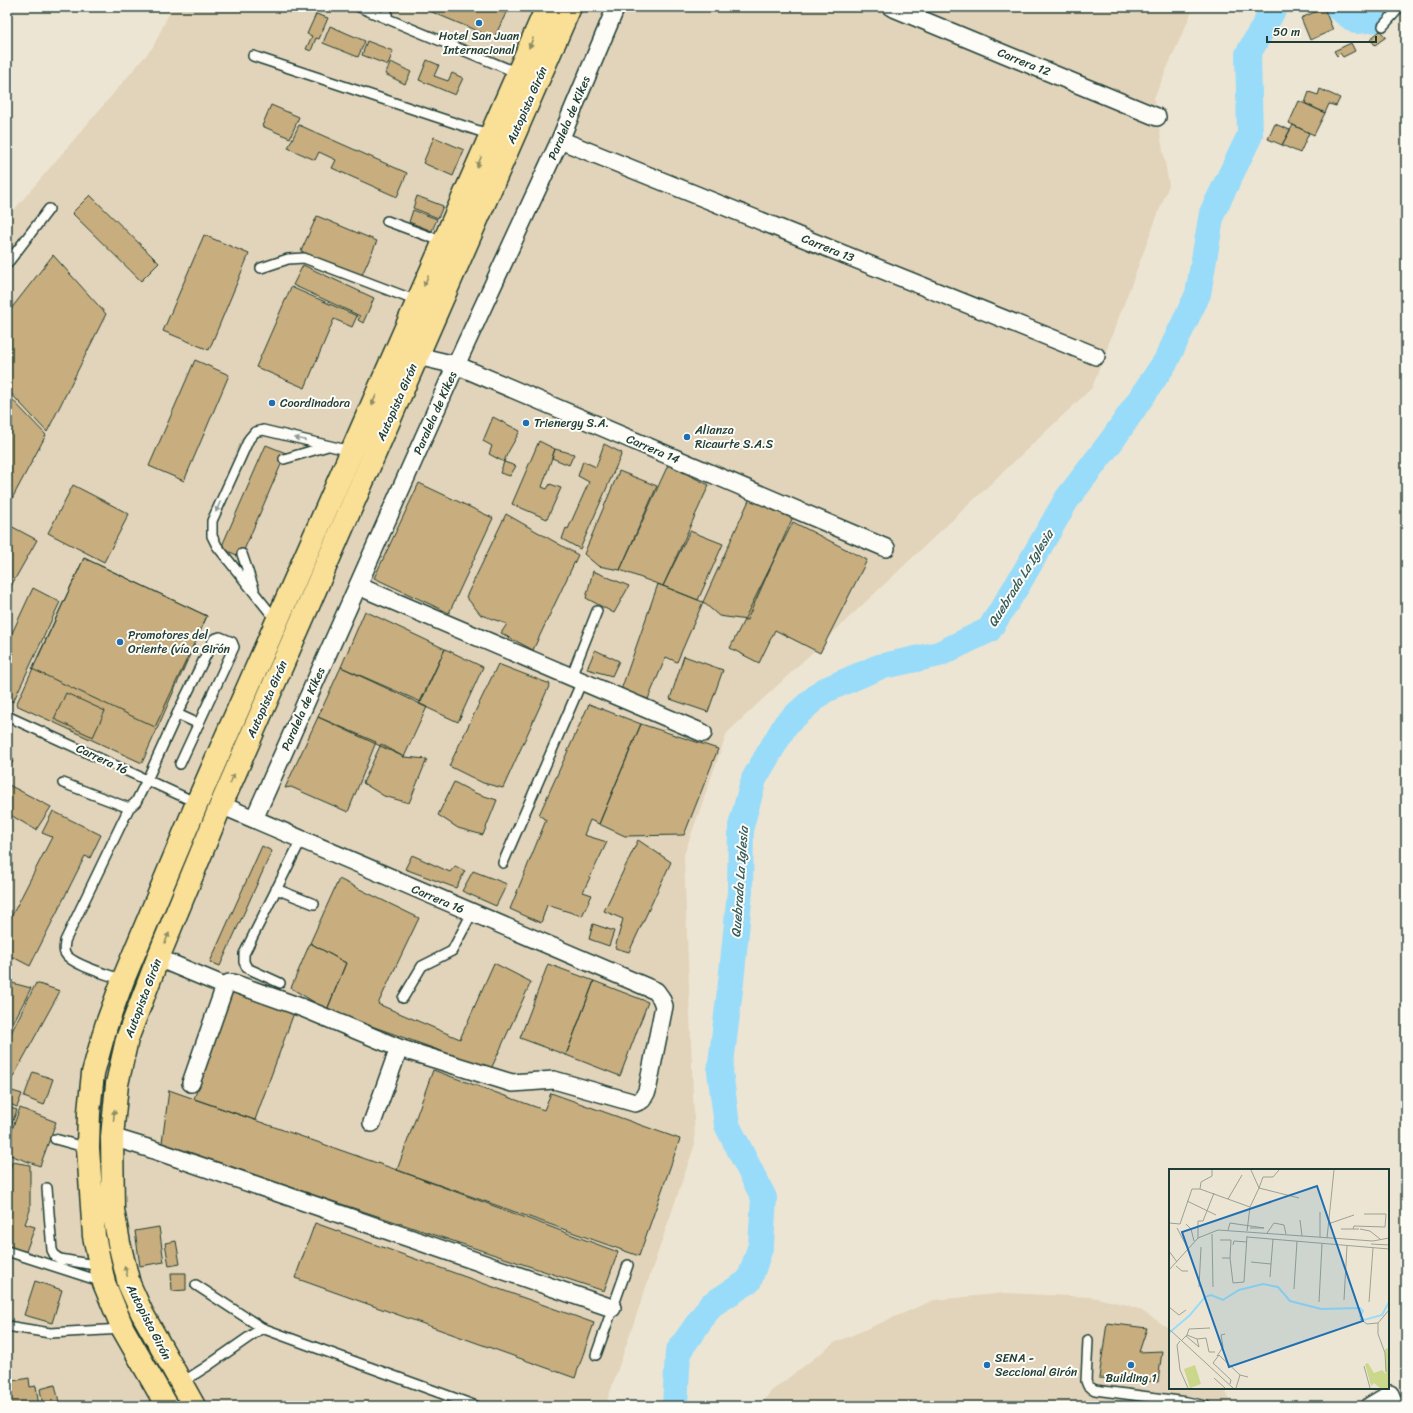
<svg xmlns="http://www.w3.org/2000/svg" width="1413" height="1413" viewBox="0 0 1413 1413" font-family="Sriracha,sans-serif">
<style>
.built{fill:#e2d4ba}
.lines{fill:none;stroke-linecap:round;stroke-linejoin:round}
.river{stroke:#98dcfa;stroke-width:26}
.building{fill:#c8ae7e;stroke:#1f3d34}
.lane-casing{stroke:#1f3d34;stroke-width:12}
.street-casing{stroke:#1f3d34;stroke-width:20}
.highway-casing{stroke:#1f3d34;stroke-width:25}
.lane{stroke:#fdfcf7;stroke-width:9}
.street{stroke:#fdfcf7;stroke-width:17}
.highway{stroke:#fadf96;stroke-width:22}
.oneway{fill:#8c8e65}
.oneway2{fill:#8e9c96}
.poi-dot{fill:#1f6fb2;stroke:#fdfcf7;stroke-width:1.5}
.labels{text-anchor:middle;stroke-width:4;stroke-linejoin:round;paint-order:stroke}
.poi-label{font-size:12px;fill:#1f3d34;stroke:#fdfcf7;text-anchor:start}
.street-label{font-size:12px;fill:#1f3d34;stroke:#fdfcf7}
.water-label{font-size:13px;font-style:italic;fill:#375d5c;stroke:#fdfcf7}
.inset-river{fill:none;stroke:#98dcfa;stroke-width:2}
.inset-road{fill:none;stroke:#9ba293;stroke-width:1}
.view{fill:#1f6fb2;fill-opacity:0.15;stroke:#1f6fb2;stroke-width:2}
.inset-edge{fill:none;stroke:#1f3d34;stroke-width:2}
</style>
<rect width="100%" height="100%" fill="#ede5d3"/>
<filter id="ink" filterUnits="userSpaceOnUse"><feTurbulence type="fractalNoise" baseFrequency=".025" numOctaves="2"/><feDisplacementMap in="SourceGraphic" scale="8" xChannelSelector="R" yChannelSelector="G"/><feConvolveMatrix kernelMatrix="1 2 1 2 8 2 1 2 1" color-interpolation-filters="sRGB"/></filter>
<g filter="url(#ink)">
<path class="built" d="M172 7H1194L1154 98 1169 185 1092 388 727 733 684 855 695 1144 606 1404 607 1406H7V218L153 47Z
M1005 1293 1092 1297 1124 1304 1139 1309 1170 1329V1388H1224L1233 1406H761L770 1392 834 1343 934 1300Z"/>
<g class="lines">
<path class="river" d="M1337 7 1356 21 1380 19 1390 7
M675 1406 678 1352 711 1305 749 1281 761 1245 764 1198 727 1125 720 1071 731 982 740 892 741 826 754 779 786 724 823 691 879 667 939 654 989 630 1018 584 1067 499 1113 439 1166 361 1198 294 1212 213 1250 135 1248 54 1275 7"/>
</g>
<path class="building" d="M420 7H509L494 38Z
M1324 8 1333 30 1310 40 1301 18Z
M316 14 328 18 319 39 316 38 311 51 306 49 312 36 307 34Z
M330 26 365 41 358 57 323 43Z
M1380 31 1386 37 1375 45 1370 39Z
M367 41 393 51 388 65 362 55Z
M1351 43 1355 51 1343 57 1340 53 1337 56 1334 51Z
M427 60 439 65 434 76 448 81 452 73 463 78 455 95 419 80Z
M391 62 411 72 405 84 385 74Z
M1320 89 1340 98 1336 106 1329 104 1325 113 1305 103 1309 92 1318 95Z
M1299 101 1325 113 1314 135 1289 123Z
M271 105 299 117 290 138 262 126Z
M1275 124 1290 130 1282 145 1268 139Z
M299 125 407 173 397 197 332 168 336 160 319 152 315 160 288 148Z
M1293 125 1309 133 1300 153 1282 145Z
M434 137 464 150 453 176 423 163Z
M90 195 159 263 141 281 72 213Z
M417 196 443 206 438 218 413 208Z
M413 210 437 219 432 231 409 222Z
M317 216 377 241 361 277 301 251Z
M204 235 249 254 209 350 163 331Z
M53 255 106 314 47 432 7 389V314Z
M303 265 374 298 363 323 358 320 360 316 293 285Z
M291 287 357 316 352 327 334 319 305 388 256 367Z
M195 360 229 375 184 481 149 466Z
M7 394 46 435 7 508Z
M493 417 520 431 507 454 504 462 489 454 492 446 483 441Z
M539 441 555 449 542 487 547 489 550 484 561 488 547 519 512 504Z
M604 444 622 453 580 549 562 539 566 528 568 529 589 482 578 476 583 461 596 467Z
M266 445 286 453 241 557 221 548Z
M555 449 574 454 569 465 552 458Z
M504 462 516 466 510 476 500 473Z
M668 465 709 485 663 586 620 570Z
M619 471 657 486 620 570 598 566 584 554Z
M419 483 493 518 449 613 374 578Z
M73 485 129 514 104 562 48 533Z
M750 498 793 517 747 620 719 616 703 602Z
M506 514 578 555 533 650 501 633 507 624 481 615 466 597Z
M793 522 867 560 820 653 775 630 759 663 730 648Z
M7 524 37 540 7 593Z
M690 531 723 544 698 600 663 586Z
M84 558 207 616 155 727 32 669Z
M84 558 207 616 142 763 16 705Z
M593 571 629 586 614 613 586 598Z
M658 584 703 602 677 662 666 657 648 699 621 690Z
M33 588 60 602 13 702 7 699V644Z
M365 611 445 649 421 702 341 667Z
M445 649 483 667 458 722 419 704Z
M595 650 619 661 612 676 587 669Z
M684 656 723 670 708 712 670 699Z
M498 664 550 684 503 788 483 783 449 766Z
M341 667 427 707 404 757 318 717Z
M66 693 105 711 93 737 54 719Z
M589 704 641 724 599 824 590 820 584 835 607 842 583 892 592 895 582 916 547 905 541 923 510 909 546 820 539 815Z
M318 717 376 742 348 812 291 787 285 788Z
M641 724 718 749 684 835 625 836 599 824Z
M381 744 404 757 427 759 409 803 384 796 363 783Z
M7 755 14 759 7 773Z
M454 782 475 793 497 800 483 835 458 828 438 815Z
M7 784 51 807 36 830 7 813Z
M53 811 101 835 90 858 85 856 30 966 7 954V925L52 837 42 833Z
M638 840 671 862 629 952 615 948 623 919 604 911Z
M262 846 272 851 220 966 210 962Z
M412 855 450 872 455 866 465 871 456 888 405 869Z
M473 871 507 884 496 906 462 891Z
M339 879 419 918 378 1004 460 1039 494 963 531 982 491 1069 327 1010 346 963 310 943Z
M593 924 614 931 609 946 589 939Z
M310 943 346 963 327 1010 291 988Z
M548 964 594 981 566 1055 520 1038Z
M594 981 648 1002 620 1076 566 1055Z
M12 983 31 988 7 1035V992Z
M36 983 60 991 7 1088V1041Z
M232 989 295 1010 255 1120 194 1099Z
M433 1070 544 1110 551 1093 680 1139 639 1256 397 1170Z
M33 1072 53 1079 44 1105 24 1097Z
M9 1090 22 1094 17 1107 7 1103V1096Z
M169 1090 397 1170 618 1252 604 1291 329 1200 162 1143Z
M7 1107 17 1110 7 1136Z
M20 1108 56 1122 40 1166 7 1154V1143Z
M12 1162 30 1165V1210L25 1224 35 1227 25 1254 7 1247V1178Z
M315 1223 594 1323 575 1378 295 1278Z
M159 1227 164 1262 140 1266 135 1231Z
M176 1241 180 1264 169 1266 165 1243Z
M171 1273H186V1290L172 1291Z
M35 1281 62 1290 52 1323 24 1315Z
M1107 1323 1147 1328 1139 1352 1162 1351 1158 1382 1099 1378Z
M29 1378 30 1387 36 1386 39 1406H7V1382Z
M55 1385 60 1406H43L40 1389Z"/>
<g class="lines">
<g class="lane-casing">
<path id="lane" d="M359 7 518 73
M387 18V7
M1383 26 1400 7
M253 56 491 135
M387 221 444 242
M7 264 49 209
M261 268 288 259 304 258 417 301
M284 459 328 446
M242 554 254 589
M276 620 217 546 212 536V521L249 439 255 432 263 430 351 451
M571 677 597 611
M177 714 199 724
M7 716 197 803
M63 783 129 808
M503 863 582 681
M276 889 314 904
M123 980C110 975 71 965 65 953 63 950 65 945 65 941L129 808 136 802 147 780 177 714 214 639 220 637 232 642 234 647 180 764
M280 983 247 968 244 962V954L301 840
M403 998 422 966 452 951 472 913
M55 1139 88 1148
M47 1188 52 1250 55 1256 60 1259 100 1266
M7 1251 103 1282
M196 1285 262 1328 476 1406
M7 1326 50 1333 123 1329
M1088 1340 1086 1381 1088 1386 1095 1390 1187 1402 1206 1406
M596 1355 628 1265
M181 1383 206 1367 262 1328"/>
</g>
<g class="street-casing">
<path id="street" d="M891 7 1157 117
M560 140 1096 356
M417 356 456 365 886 548
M358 586 703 733
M221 805 656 991 661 998 664 1006 647 1091 642 1100 635 1103 554 1080 512 1083 399 1048 372 1123
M254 819 456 365 560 140 616 7
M158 958 225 986
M191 1083 225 986 229 983H233L303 1008 399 1048
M112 1137 151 1149 612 1308
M1370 1406 1390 1394 1395 1406"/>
</g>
<g class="highway-casing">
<path id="highway" d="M167 1406 123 1329 104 1283 94 1236 88 1148 89 1112 93 1073 106 1026 123 980 197 803 547 7
M194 1406 142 1313 129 1284 119 1243 113 1210 112 1137 117 1084 127 1039 158 958 221 805 570 7"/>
</g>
<use href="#lane" class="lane"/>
<use href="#street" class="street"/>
<use href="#highway" class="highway"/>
</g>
<defs><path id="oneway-solid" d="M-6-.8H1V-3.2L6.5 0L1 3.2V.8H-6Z"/></defs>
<g class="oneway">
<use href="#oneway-solid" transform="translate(531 43) rotate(113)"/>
<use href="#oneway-solid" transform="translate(479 162) rotate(114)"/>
<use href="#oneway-solid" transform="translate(426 281) rotate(114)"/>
<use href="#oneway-solid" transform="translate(374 400) rotate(114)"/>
<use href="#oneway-solid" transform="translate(232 779) rotate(-66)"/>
<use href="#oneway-solid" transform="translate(167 938) rotate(-68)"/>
<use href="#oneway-solid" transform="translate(114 1115) rotate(-85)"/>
<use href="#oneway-solid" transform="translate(126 1271) rotate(-104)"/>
</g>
<g class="oneway2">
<use href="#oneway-solid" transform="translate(300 439) rotate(-167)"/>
<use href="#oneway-solid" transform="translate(218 507) rotate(114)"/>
</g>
</g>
<g class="poi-dot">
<circle cx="479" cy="23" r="4"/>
<circle cx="272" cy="403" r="4"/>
<circle cx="526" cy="423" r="4"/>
<circle cx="687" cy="437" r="4"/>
<circle cx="120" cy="642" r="4"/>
<circle cx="987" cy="1365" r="4"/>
<circle cx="1131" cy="1365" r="4"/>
</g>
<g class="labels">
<g class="poi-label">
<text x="479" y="40" text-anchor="middle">Hotel San Juan<tspan x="479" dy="14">Internacional</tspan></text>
<text x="280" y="407">Coordinadora</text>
<text x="534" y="427">Trienergy S.A.</text>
<text x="695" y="434">Alianza<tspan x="695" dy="14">Ricaurte S.A.S</tspan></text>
<text x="128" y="639">Promotores del<tspan x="128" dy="14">Oriente (vía a Girón</tspan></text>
<text x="995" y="1362">SENA -<tspan x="995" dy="14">Seccional Girón</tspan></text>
<text x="1131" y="1382" text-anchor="middle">Building 1</text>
</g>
<g class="street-label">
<text transform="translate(1024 62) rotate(22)" y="4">Carrera 12</text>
<text transform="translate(527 105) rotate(-66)" y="4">Autopista Girón</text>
<text transform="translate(569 118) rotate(-67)" y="4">Paralela de Kikes</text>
<text transform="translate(828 248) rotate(22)" y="4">Carrera 13</text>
<text transform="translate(397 402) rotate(-66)" y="4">Autopista Girón</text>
<text transform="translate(435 413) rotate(-66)" y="4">Paralela de Kikes</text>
<text transform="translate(653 449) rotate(23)" y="4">Carrera 14</text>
<text transform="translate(267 699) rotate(-66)" y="4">Autopista Girón</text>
<text transform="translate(303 709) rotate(-66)" y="4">Paralela de Kikes</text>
<text transform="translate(102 759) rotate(25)" y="4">Carrera 16</text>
<text transform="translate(438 899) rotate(23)" y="4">Carrera 16</text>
<text transform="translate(143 998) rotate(-69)" y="4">Autopista Girón</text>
<text transform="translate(149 1322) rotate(63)" y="4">Autopista Girón</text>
</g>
<g class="water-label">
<text transform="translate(1020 578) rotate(-58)" y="5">Quebrada La Iglesia</text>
<text transform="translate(739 882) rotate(-86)" y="5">Quebrada La Iglesia</text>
</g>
</g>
<g transform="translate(1169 1169)">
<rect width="220" height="220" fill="#ede5d3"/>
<path d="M220 179V219H211L205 214 202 217 196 195 199 194 205 204 213 201 217 205 216 180ZM26 196 32 215 21 219 15 200Z" fill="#cbd78a"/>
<path class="inset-river" d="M0 164 21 146 36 128 42 126 54 131 70 121 94 115 109 118 121 132 152 140 191 139 194 142 191 147 195 151 213 146 220 133"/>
<path class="inset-road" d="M82 1 90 19M90 19 94 8H104L110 1M31 20 32 13 43 7V1M59 30 73 6M18 32 47 46M151 43V68M131 51 133 67M0 54 11 55 23 20H31L81 38M17 55 22 60 25 72M159 55 185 46M8 59 19 80M172 60H190M184 60 185 57 216 58 217 45H195M191 60 201 62 211 70M59 61 61 54 95 59H81M78 62 81 38 90 19 130 29M98 64 105 54 115 56 117 65M43 65 44 118M78 68 220 80M29 69V52H34L45 24M158 69 165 1M51 71H62L61 89M202 75 220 76M64 76 65 72 78 73M0 82 8 93M53 89H61L64 114 75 113 78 67M82 93 102 95M7 97 13 102H19M0 101 29 69 49 61 204 72 220 69M101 108 104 70M30 118 32 78M125 120 128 72M175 131 178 77M150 133 153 75M200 133 204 79M0 138 10 146 17 141M191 150 198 155 209 154M0 160 64 219M18 166 20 160 41 159M17 167 30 178 28 170M13 171 18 166 28 170 37 169 40 183H46M11 172 8 176 11 201 19 219M48 187 54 178 52 166 56 165M195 197 201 219M217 203 216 184 209 165V154L220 141M45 209 56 219M61 215 62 211 44 194 50 186 71 206 79 208M67 219 71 206"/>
<path class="view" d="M148 17 194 152 60 198 13 63Z"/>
<rect width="220" height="220" class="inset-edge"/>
</g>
<rect width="1413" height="1413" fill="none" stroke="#fdfcf7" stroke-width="24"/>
<rect x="12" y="12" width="1389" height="1389" fill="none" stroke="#1f3d34" stroke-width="1.5" filter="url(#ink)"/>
<path d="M1267 36v6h109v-6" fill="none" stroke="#1f3d34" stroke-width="2"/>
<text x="1273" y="36" font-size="12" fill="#1f3d34" stroke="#fdfcf7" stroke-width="3" paint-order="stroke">50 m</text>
</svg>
